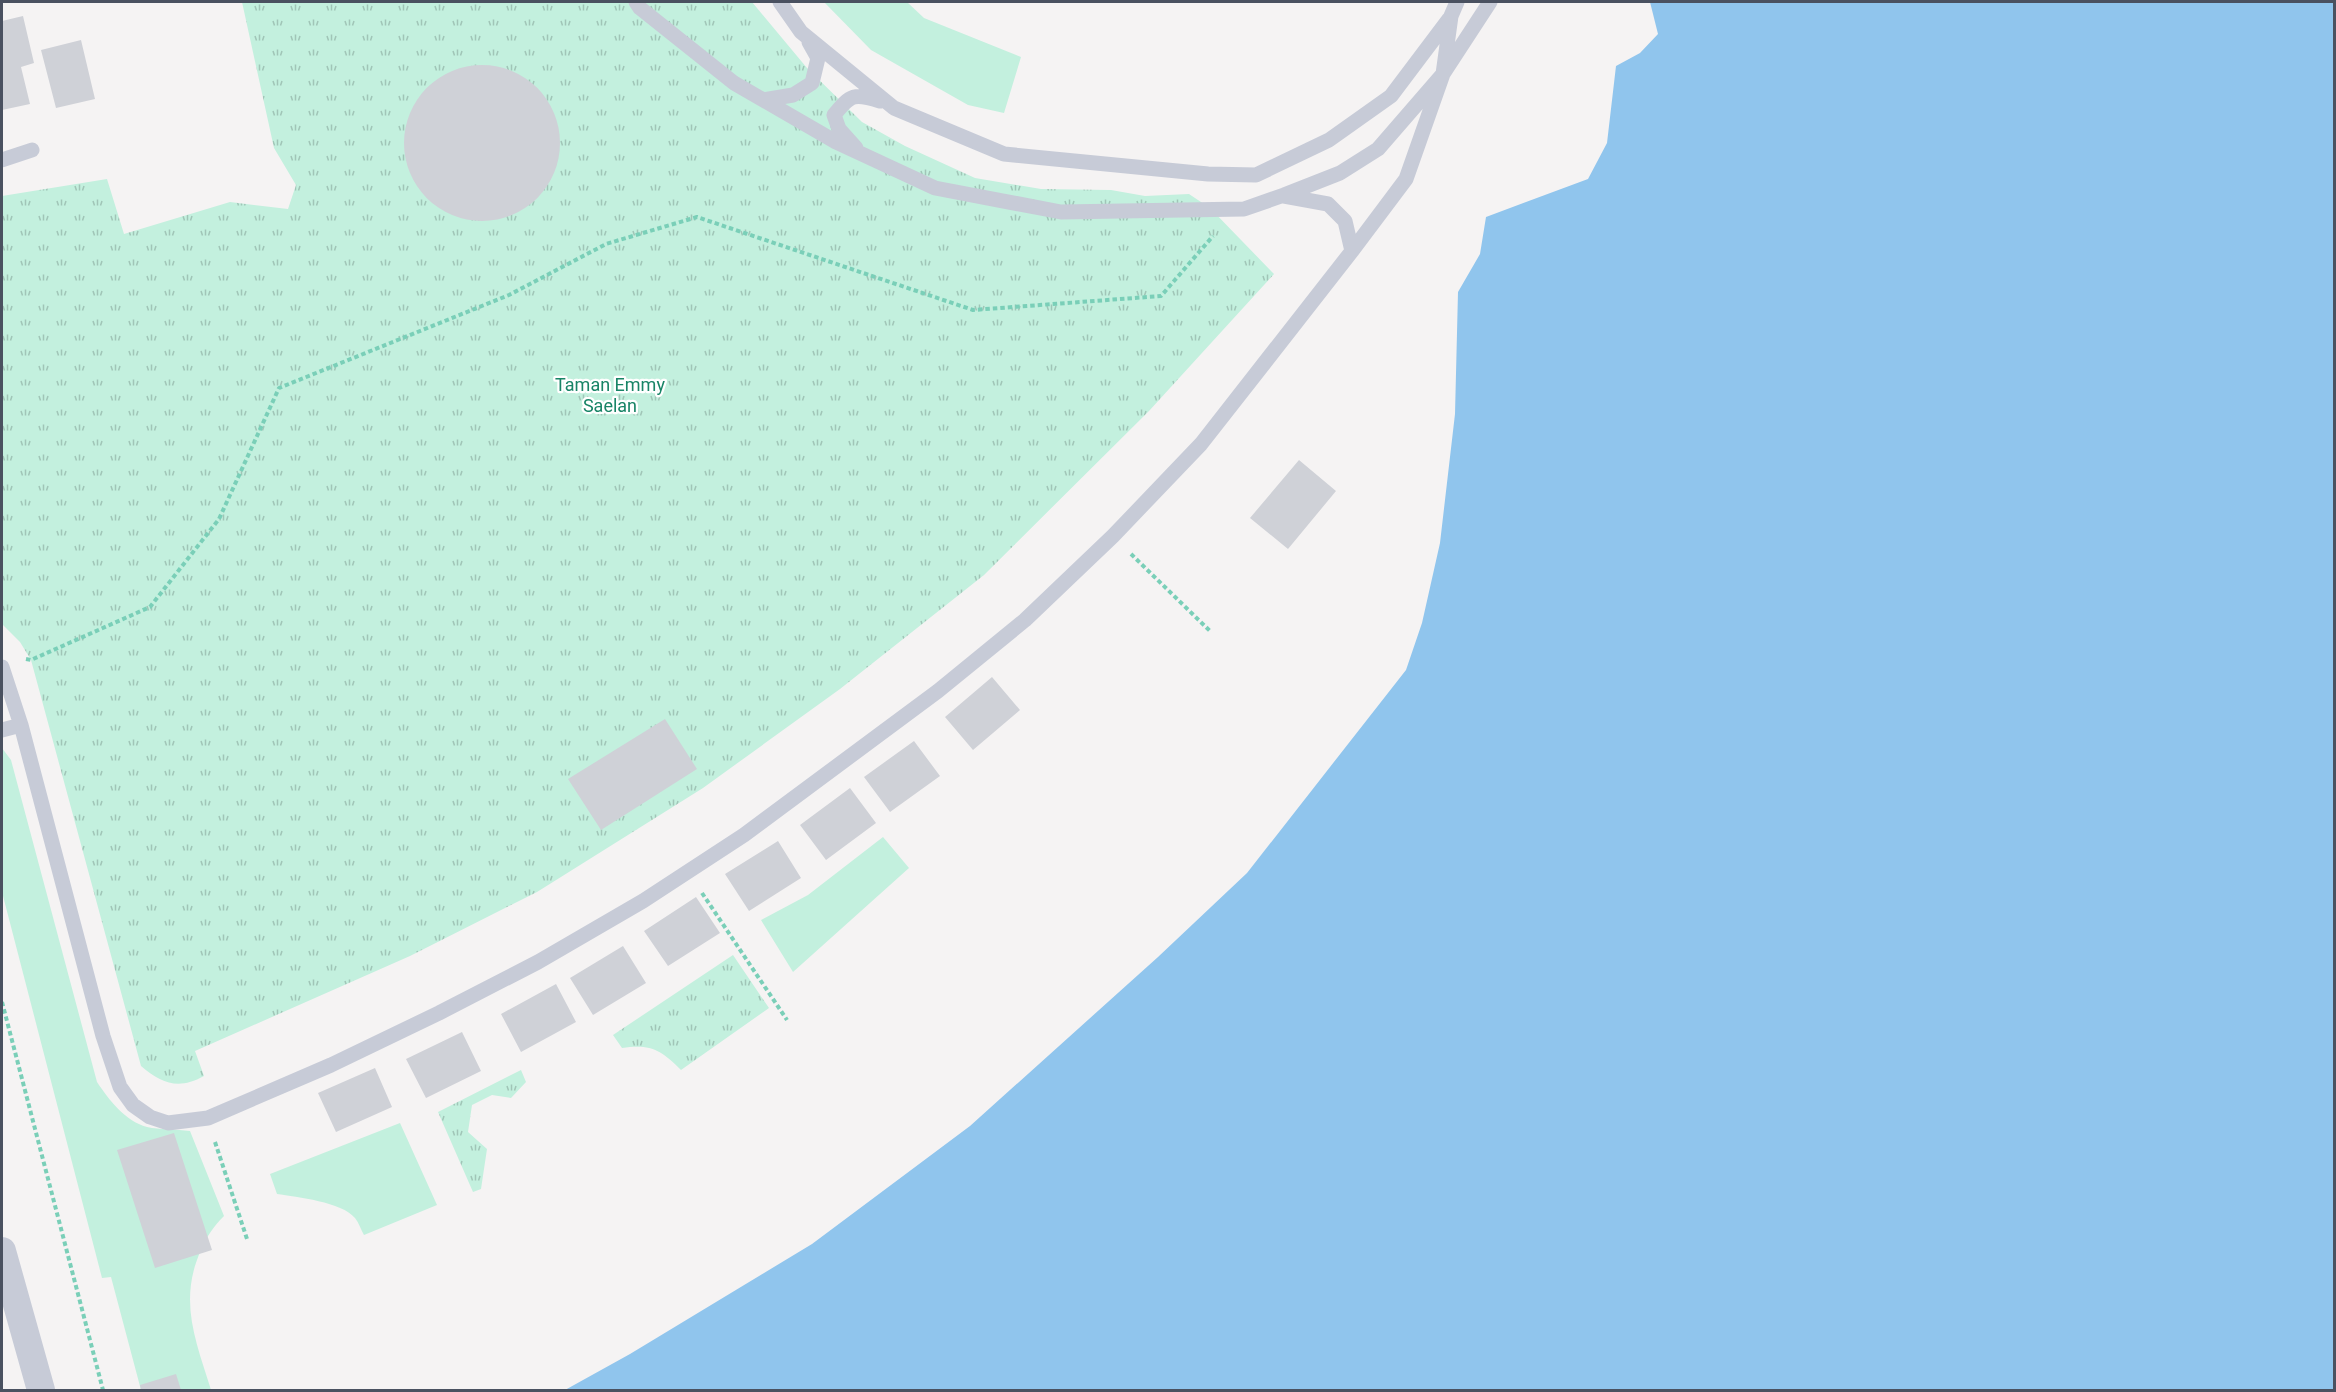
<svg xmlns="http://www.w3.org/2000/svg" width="2336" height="1392" viewBox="0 0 2336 1392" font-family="Roboto,sans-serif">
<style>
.grass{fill:#c3f0de}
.park{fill:url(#park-tufts)}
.water{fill:#90c5ed}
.building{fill:#cfd1d7}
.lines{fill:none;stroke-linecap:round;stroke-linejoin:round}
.path{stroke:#7acfb8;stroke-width:4;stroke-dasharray:4.5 3;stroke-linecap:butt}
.lane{stroke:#c7cbd7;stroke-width:15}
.street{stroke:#c7cbd7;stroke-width:28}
.labels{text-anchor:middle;stroke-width:4.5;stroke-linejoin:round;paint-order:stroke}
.park-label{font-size:18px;fill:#188466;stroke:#fff}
</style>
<defs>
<pattern id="park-tufts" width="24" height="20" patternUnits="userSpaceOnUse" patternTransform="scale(1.5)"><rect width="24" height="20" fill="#c3f0de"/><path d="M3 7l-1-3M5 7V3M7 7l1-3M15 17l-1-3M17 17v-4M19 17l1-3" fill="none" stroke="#a0c5b7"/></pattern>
</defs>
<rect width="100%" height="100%" fill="#f5f3f3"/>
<path class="grass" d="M824 2H907L924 18 1021 57 1004 113 968 105 871 50Z
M2 748 11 760 97 1082C109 1100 125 1121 147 1127 160 1130 176 1129 190 1131L224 1216C213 1227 207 1236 201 1250 178 1301 196 1341 211 1390H141L111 1277 102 1278 2 892Z
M883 837 909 868 793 972 761 920 808 895Z
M400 1123 437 1205 364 1235C361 1230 359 1223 355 1218 342 1202 297 1197 277 1194L270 1174Z"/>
<path class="park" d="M242 2H752L807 68 862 122 905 146 975 178 1041 189 1111 190 1145 196 1189 194 1210 208 1274 274 1149 411 984 575 840 689 703 788 537 892 410 956 195 1051 204 1076C179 1090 162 1084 141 1066L31 660 20 642 2 624V196L107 179 124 234 230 202 288 209 296 185 274 148Z
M733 955 769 1008 681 1070C661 1050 651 1044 622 1048L613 1035Z
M521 1070 526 1082 511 1098 492 1095 472 1105 468 1132 487 1149 481 1189 473 1192 438 1112Z"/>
<path class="water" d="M1650 2H2334V1390H565L630 1354 812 1244 970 1126 1158 957 1247 873 1406 670 1422 623 1440 543 1455 414 1458 292 1480 254 1486 217 1588 179 1607 143 1616 66 1640 53 1658 34Z"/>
<path class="building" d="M23 16 34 63 21 67 30 104 2 110V21Z
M81 40 95 99 56 108 41 50Z
M404 143a78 78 0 1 1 156 0a78 78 0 1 1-156 0Z
M1299 460 1336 491 1288 549 1250 518Z
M992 677 1020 710 973 750 945 717Z
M665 719 697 769 601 830 568 779Z
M914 741 940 776 890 812 864 777Z
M850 788 876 823 826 860 800 825Z
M778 841 801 878 749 911 725 874Z
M696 897 720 933 668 966 644 931Z
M623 946 646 983 593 1015 570 978Z
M556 984 576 1022 521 1052 501 1014Z
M462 1032 481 1071 426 1098 406 1059Z
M375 1068 392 1107 336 1132 318 1093Z
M174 1133 212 1250 155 1268 117 1150Z
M176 1374 181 1390H141L140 1385Z"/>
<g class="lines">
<path class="path" d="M1131 554 1211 632
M26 659 31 660 150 607 219 519 279 388 509 295 606 244 697 217 973 310 1161 296 1213 236
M702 893 787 1020
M2 1002 103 1390
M215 1142 247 1239"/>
<path class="lane" d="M636 2 640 8 734 83 836 142 935 188 1061 212 1244 209 1284 195 1340 173 1378 149 1443 74 1490 2
M780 2 801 32 894 108 1004 154 1208 174 1256 175 1329 140 1391 96 1449 19
M763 100 793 95 812 83 818 58 809 42
M856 148 839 129 834 115C851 94 854 93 880 101
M2 160 32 150
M1284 196 1328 204 1345 221 1352 251
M2 667 21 725 103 1036 120 1087 133 1105 150 1117 168 1123 208 1118 331 1065 439 1013 538 962 643 901 744 835 938 691 1025 620 1113 536 1201 444 1352 251 1406 179 1443 74 1451 16 1457 2
M2 730 21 725"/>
<path class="street" d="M2 1251 41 1390"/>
</g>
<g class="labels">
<g class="park-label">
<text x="610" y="391">Taman Emmy<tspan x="610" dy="21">Saelan</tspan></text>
</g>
</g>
<rect width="2336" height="1392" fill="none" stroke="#4a5160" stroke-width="6"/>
</svg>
